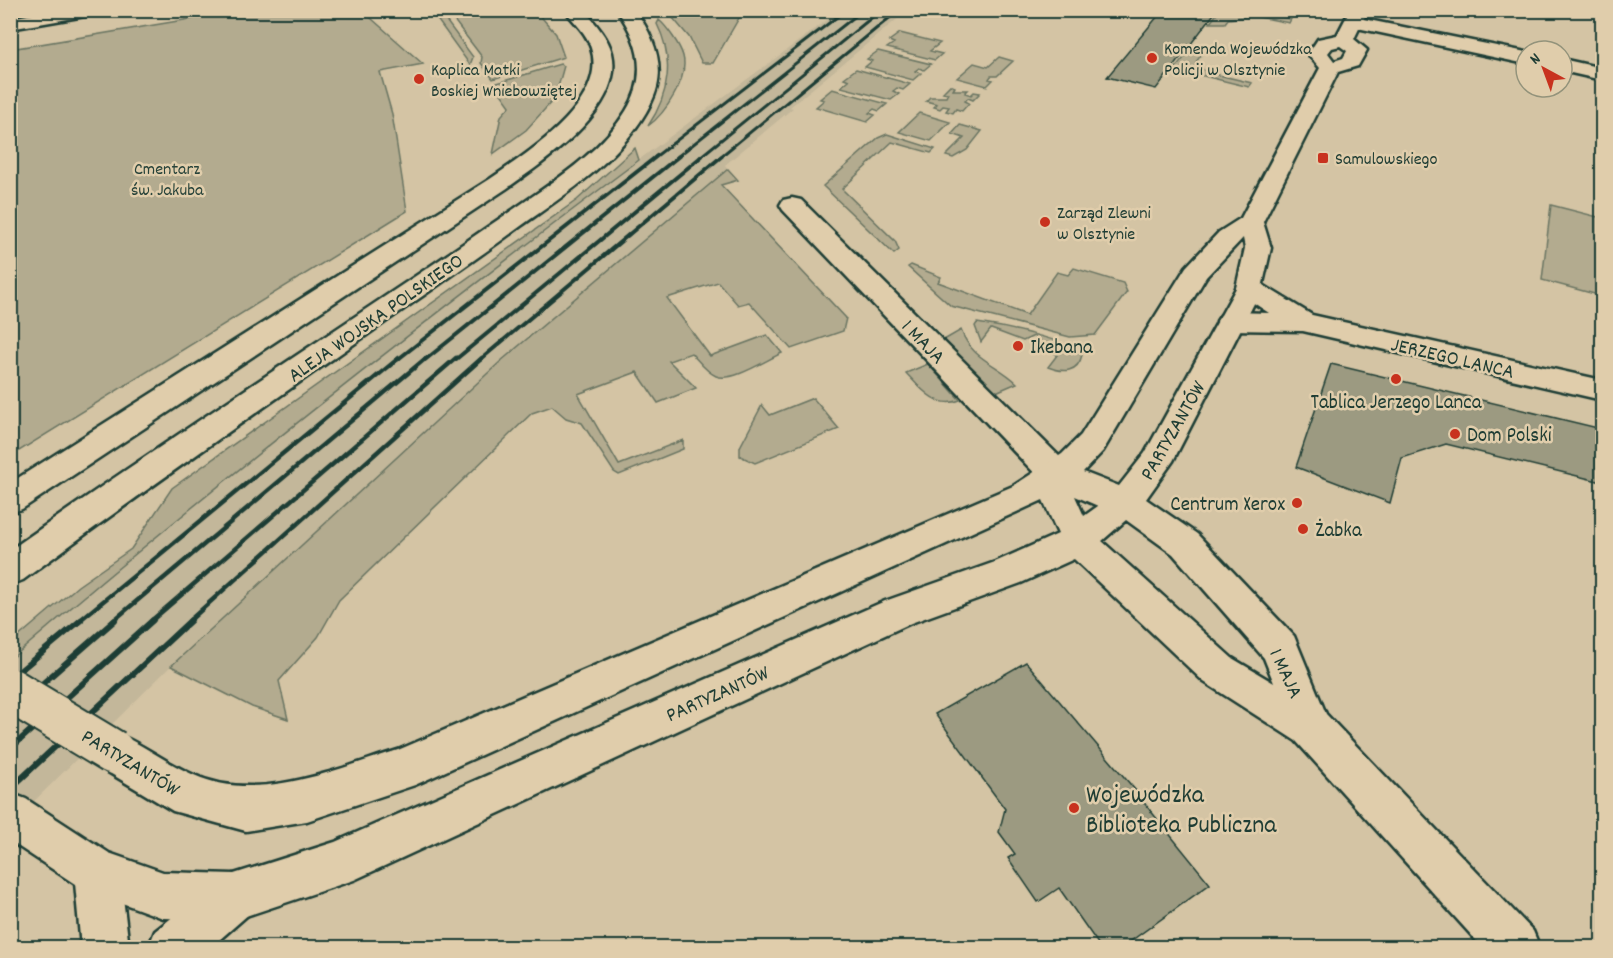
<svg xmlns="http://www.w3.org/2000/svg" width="1613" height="958" viewBox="0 0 1613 958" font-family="Dekko,sans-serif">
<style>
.built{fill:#c3b79a}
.green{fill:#b3ab8f;stroke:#697462;stroke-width:1.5}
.building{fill:#9c9a81;stroke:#1f3d34;stroke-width:1.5}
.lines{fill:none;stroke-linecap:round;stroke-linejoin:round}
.street-casing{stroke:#1f3d34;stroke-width:5}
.secondary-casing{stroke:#1f3d34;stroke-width:5}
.street{fill:#e0cdab;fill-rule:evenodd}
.secondary{fill:#e0cdab;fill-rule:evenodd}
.rail-far3{stroke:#1f3d34;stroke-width:3}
.rail-far2{stroke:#1f3d34;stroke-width:4}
.rail-far1{stroke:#1f3d34;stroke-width:4.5}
.rail{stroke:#1f3d34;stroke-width:6}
.secondary-bridge-casing{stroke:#1f3d34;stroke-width:47;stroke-linecap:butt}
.secondary-bridge{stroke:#e0cdab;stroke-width:43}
.poi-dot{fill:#c8321e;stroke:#e0cdab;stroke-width:2}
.labels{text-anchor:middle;stroke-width:5;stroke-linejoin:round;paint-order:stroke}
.far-poi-label{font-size:18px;fill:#1f3d34;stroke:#e0cdab;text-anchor:start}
.far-park-label{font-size:18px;fill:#264239;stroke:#e0cdab}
.street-label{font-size:21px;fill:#1f3d34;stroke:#e0cdab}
.poi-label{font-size:21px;fill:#1f3d34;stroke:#e0cdab;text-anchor:start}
.near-poi-label{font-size:26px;fill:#1f3d34;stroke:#e0cdab;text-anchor:start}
</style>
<rect width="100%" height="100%" fill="#d4c4a4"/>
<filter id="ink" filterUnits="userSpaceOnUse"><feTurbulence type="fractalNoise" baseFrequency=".0167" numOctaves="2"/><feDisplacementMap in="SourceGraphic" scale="12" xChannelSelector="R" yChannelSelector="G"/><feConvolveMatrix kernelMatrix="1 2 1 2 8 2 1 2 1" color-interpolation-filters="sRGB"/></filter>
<g filter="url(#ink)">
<path class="built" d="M839 11H907L790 107 793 108 725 165 728 169 501 361 184 653 11 824V659L224 481 369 366 539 234Z"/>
<path class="green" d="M698 10 743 11 713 63H702L689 37 672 17Z
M363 11 423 64 380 72 392 114 407 211 11 456V49L238 11Z
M431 11H439L473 57 470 65Z
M447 11H536L556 34 564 57 493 79 481 63 482 57Z
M1219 11H1249L1291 19 1289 23 1254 16 1228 19 1225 23H1210Z
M659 20C667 27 680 45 683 56 689 78 665 114 648 126 670 94 674 58 657 24Z
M900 33 940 43 930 51 942 54 935 60 887 48 894 43 889 41Z
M1192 48 1200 49 1202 54 1196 62 1206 72 1252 83 1249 87 1175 69Z
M878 51 931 64 924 70 919 68 915 71 921 73 913 80 865 67 872 61 867 59Z
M999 57 1013 61 997 76H991L989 79 993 80 987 86 957 78 974 63 988 67Z
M560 64 564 66 555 98 526 130 493 154 501 116 510 106 494 84Z
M856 69 910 84 903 90 897 88 893 91 899 94 891 100 841 87 849 80 844 78Z
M950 85 955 87 953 90H968L965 93 971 95 974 92 980 93 973 100 968 98 965 101 969 103 962 111 956 109 953 113 946 111 949 107 943 106 940 109 934 107 937 104 926 101 930 97H946L948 93 943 92Z
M832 89 887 104 879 111 874 109 869 113 875 115 867 122 816 107 824 100 820 99Z
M919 113 950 122 931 141 899 132Z
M960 125 982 131 967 150 953 158 946 156 964 138 952 134Z
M887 134 935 149 931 153 892 142 842 189 895 241 899 250 894 254 823 186 878 138Z
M635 148 639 160C425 320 213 485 11 659V643L78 586 131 549 172 488 577 200Z
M728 169 738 180 721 185 846 318 843 331 791 349 749 302 738 305 718 282 667 298 710 356 767 335 782 353C766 360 732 383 716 376 706 372 698 360 691 353L669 361 696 388 658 403 637 372 578 394 619 465 683 440V449L619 475 614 472 582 423 566 418 552 406 532 413 339 600 318 637 279 681 288 719 252 707 171 666 501 361Z
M1551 205 1602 218V296L1542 280Z
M911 265 941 277 938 282 1027 315 1057 272 1068 275 1074 268 1123 283 1127 292 1095 335 1070 337 951 306 908 267Z
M977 323C999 326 1069 339 1082 355 1078 373 1063 373 1048 367L1058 354 1049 351 1034 336 1023 341 991 329 981 342 975 326Z
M961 330C972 360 996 363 1017 383L996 392 944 340Z
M928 364 960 400C937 410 920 388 906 373Z
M813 398 839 429 755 463 740 456V447L762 405 770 415Z"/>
<path class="building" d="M1163 10H1217L1156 89 1107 77Z
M1331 364 1602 429V482L1446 444 1402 458 1390 503 1296 467Z
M1026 662 1142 798 1141 799 1210 884 1121 948H1101L1059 888 1038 902 1008 858 1015 854 999 832 1005 809 935 714Z"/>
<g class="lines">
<g class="street-casing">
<path id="street" d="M57 10H100L91 15 10 29V18Z
M1354 17 1526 52V64L1348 26 1345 22Z
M1562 59 1602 68V80L1562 71Z
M792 198 801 200 1069 466 1073 475 1069 484 1057 487 1045 484 783 210 780 205 783 200Z
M1249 280 1258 282 1312 315 1602 380V400L1303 331 1231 330 1221 327 1217 321 1221 315 1231 312 1269 313 1240 294 1236 288 1240 282Z
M97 849 113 856 120 872 129 948H81L74 872 81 856Z
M234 874 250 881 257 897 250 913 210 948H148L155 931 218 881Z"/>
</g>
<g class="secondary-casing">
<path id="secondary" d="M565 10H584C595 23 608 37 612 53 625 108 544 162 506 189L22 509 10 513V483L490 179C526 154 609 102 591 48 587 33 574 23 565 10Z
M617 10H635C655 38 668 70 651 103 624 157 569 192 521 226 486 252 450 277 414 302 283 394 151 485 23 580L10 585V550C145 455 283 365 420 273 452 252 482 230 514 209 553 182 600 153 626 111 648 76 640 43 617 10Z
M1350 10H1368L1354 39 1367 50 1358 66 1338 72 1263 222 1271 248 1262 288 1173 461 1146 499 1197 534 1294 636 1326 714 1533 931 1540 948H1483L1296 741 1204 682 1074 559 1021 583 911 623 354 880 234 920 163 918 81 888 10 841V793L26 799 109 853 163 872 234 874 335 842 885 601 995 562 1058 534 1043 500 415 785 307 821 246 831 173 811 98 766 92 752 98 738 113 732C142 743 166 763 194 775 258 804 336 769 398 750L1013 486 1062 454 1081 435 1186 267 1219 232 1241 218 1320 68 1308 54 1318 39 1337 35ZM1340 46 1347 51 1343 58 1334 61 1328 53 1332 48ZM1243 238 1245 248 1236 288 1145 453 1119 486 1083 472 1103 451 1206 277ZM1075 496 1098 506 1084 516ZM1126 520 1173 554 1264 658 1274 683 1232 658 1102 541Z"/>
</g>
<use href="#street" class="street"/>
<use href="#secondary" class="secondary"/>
<path class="rail-far3" d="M655 157 846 10
M677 157 863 10
M700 157 881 10
M720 157 899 10"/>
<path class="rail-far2" d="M397 360 657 156
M425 360 679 156
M455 360 702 156
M480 360 722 156"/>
<path class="rail-far1" d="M79 621 399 358
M113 621 426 358
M151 621 456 358
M189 621 482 358"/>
<path class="rail" d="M10 679 81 620
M10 712 115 620
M10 749 153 620
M10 789 191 620"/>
<g class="secondary-bridge-casing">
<path id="secondary-bridge" d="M10 690 113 752"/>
</g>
<use href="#secondary-bridge" class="secondary-bridge"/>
</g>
</g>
<g class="poi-dot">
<circle cx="1152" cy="58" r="6"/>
<circle cx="419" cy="79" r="6"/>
<rect x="1317" y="152" width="12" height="12" rx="3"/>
<circle cx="1045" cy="222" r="6"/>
<circle cx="1018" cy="346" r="6"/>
<circle cx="1396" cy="379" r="6"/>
<circle cx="1455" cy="434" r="6"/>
<circle cx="1297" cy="503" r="6"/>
<circle cx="1303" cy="529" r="6"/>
<circle cx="1074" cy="808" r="6"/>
</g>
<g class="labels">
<g class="far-poi-label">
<text x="1164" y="54">Komenda Wojewódzka<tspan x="1164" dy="21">Policji w Olsztynie</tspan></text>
<text x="431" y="75">Kaplica Matki<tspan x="431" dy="21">Boskiej Wniebowziętej</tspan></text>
<text x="1335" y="164">Samulowskiego</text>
<text x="1057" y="218">Zarząd Zlewni<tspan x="1057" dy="21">w Olsztynie</tspan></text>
</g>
<g class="far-park-label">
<text x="167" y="174">Cmentarz<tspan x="167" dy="21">św. Jakuba</tspan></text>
</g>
<g class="street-label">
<text transform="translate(375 317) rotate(-35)" y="7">ALEJA WOJSKA POLSKIEGO</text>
<text transform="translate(924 341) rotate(46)" y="7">1 MAJA</text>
<text transform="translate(1453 357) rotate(13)" y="7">JERZEGO LANCA</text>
<text transform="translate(1172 430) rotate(-60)" y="7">PARTYZANTÓW</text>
<text transform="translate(1287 673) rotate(65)" y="7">1 MAJA</text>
<text transform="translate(717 693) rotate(-24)" y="7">PARTYZANTÓW</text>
<text transform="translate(131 762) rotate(31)" y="7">PARTYZANTÓW</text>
</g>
<g class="poi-label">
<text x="1030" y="353">Ikebana</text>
<text x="1396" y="408" text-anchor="middle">Tablica Jerzego Lanca</text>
<text x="1467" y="441">Dom Polski</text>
<text x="1285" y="510" text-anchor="end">Centrum Xerox</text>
<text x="1315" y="536">Żabka</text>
</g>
<g class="near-poi-label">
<text x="1086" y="802">Wojewódzka<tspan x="1086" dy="30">Biblioteka Publiczna</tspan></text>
</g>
</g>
<rect width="1613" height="958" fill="none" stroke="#e0cdab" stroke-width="36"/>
<rect x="18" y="18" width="1577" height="922" fill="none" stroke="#1f3d34" stroke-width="2" filter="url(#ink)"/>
<g transform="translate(1544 69) rotate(319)"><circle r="28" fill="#e0cdab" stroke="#93937b" stroke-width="1.5"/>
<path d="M0-4.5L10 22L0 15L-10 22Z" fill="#c8321e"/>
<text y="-9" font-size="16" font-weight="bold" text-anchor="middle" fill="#1f3d34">N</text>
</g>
</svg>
